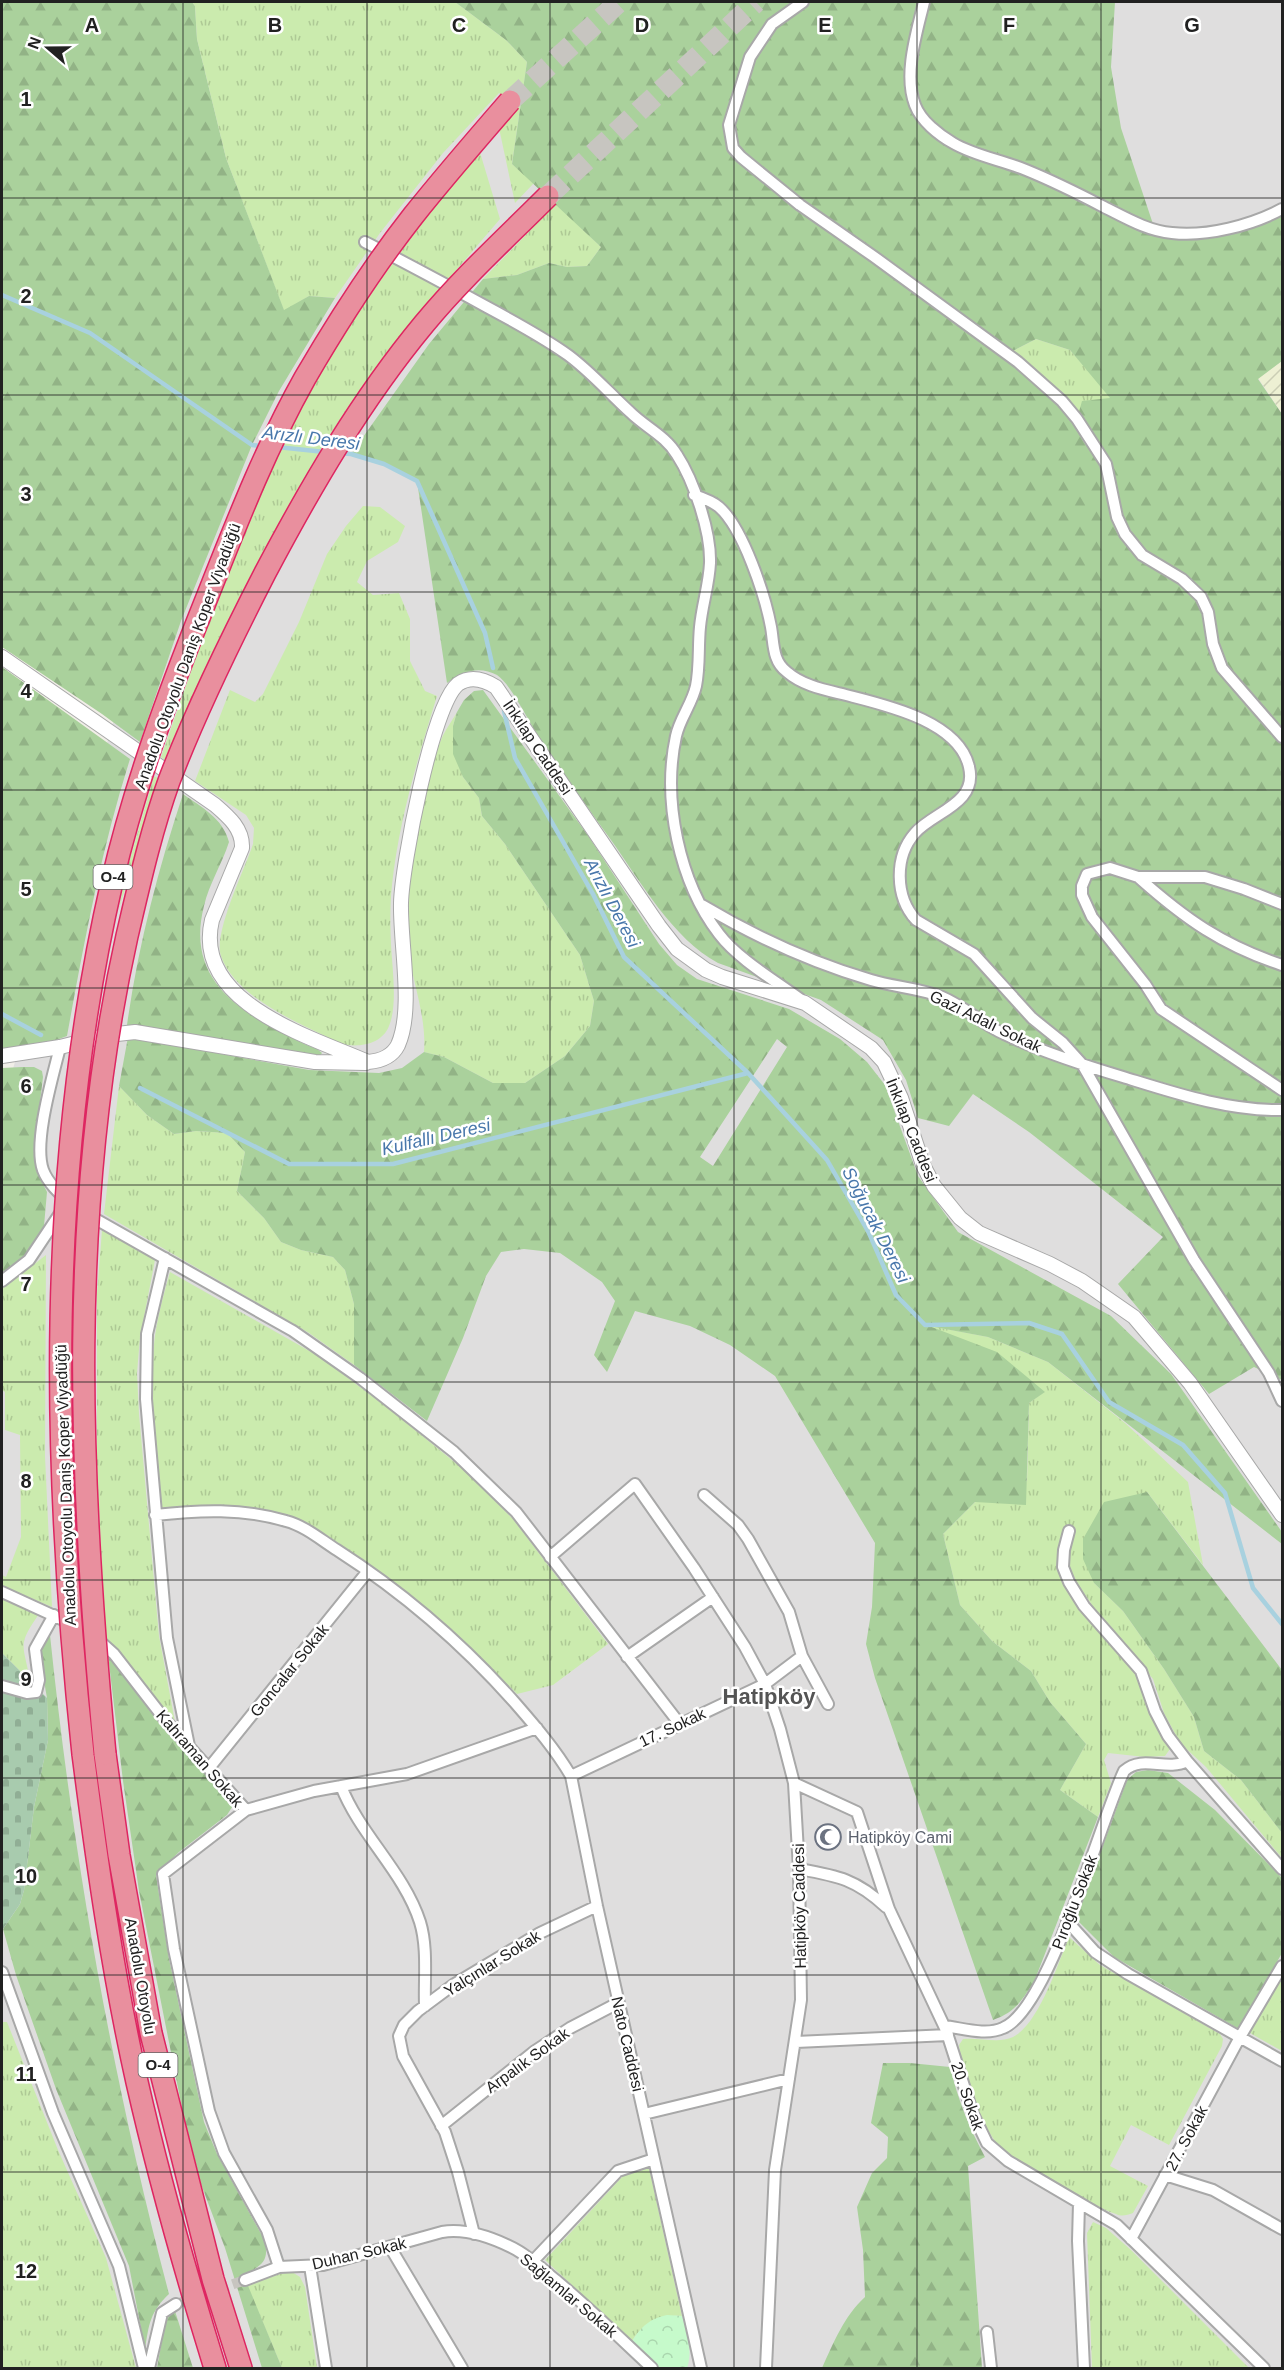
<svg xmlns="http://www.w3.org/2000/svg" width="1284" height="2370" viewBox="0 0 1284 2370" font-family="Arial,sans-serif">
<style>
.residential{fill:#dfdede}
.farmland{fill:url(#farmland-furrows)}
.grass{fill:url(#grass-tufts)}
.forest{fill:url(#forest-firs);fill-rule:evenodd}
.cemetery{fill:url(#cemetery-stones)}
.park{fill:url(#park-crowns)}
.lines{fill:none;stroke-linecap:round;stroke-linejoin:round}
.stream{stroke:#a8d1df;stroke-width:4.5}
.minor-tunnel{stroke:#c7c5c0;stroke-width:10;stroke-dasharray:10 5;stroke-linecap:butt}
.motorway-tunnel{stroke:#c7c5c0;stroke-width:21;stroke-dasharray:21 10;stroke-linecap:butt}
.minor-casing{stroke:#a8a8a8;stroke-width:14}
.tertiary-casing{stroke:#a8a8a8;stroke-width:16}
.motorway-casing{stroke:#de2661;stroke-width:24}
.minor{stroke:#fff;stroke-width:10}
.tertiary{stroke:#fff;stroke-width:14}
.motorway{stroke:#e98f9e;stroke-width:21}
.motorway-bridge-casing{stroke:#de2661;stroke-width:24;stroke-linecap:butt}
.motorway-bridge{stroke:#e98f9e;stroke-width:21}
.grid{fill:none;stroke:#212121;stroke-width:1.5;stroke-opacity:0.55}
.labels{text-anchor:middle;stroke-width:5;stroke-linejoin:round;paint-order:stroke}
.shield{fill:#fff;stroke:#646464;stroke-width:1.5}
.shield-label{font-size:15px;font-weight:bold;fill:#212121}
.street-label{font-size:16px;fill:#212121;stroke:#fff}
.worship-label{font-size:16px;fill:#5b616d;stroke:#fff;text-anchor:start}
.water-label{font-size:18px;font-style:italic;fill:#4877ab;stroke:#fff}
.district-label{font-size:22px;font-weight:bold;fill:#545454;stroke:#fff}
.grid-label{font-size:20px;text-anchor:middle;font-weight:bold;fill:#212121;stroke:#fff;stroke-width:5;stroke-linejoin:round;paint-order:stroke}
</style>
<defs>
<pattern id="farmland-furrows" width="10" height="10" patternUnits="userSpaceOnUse" patternTransform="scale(1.5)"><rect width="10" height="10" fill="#edf0d3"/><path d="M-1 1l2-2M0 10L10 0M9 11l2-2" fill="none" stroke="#cbceb5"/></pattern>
<pattern id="grass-tufts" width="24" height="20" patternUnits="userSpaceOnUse" patternTransform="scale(1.5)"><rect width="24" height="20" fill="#cbebae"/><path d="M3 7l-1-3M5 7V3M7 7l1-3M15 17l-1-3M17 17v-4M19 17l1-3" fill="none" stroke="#aec995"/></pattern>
<pattern id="forest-firs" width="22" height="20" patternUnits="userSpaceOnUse" patternTransform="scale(1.5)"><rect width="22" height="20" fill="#aad19c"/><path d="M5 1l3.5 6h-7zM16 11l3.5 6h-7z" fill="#92b386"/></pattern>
<pattern id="cemetery-stones" width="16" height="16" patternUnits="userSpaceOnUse" patternTransform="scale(1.5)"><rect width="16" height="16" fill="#a8cbae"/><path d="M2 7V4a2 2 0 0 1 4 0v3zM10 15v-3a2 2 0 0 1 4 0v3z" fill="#90ae95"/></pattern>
<pattern id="park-crowns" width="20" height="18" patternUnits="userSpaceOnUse" patternTransform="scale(1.5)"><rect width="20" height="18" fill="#c6facb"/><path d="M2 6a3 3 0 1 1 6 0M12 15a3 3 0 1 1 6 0" fill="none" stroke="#aad6ae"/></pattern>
</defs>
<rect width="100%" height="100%" fill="#f1eee8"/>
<path class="residential" d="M407 2H1282V2368H124L2 2256V1107L140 629Z"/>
<path class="farmland" d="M1282 361V414L1258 378Z"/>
<path class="grass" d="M192 2H455L506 40 527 62 512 164 534 183 515 203 499 128 516 106 499 93 443 153 380 233 335 298 309 296 284 311 226 158 197 39 195 6Z
M479 149 500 219C451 277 400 333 356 395 328 436 303 479 279 523 236 600 198 679 166 761L161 757C208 623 254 487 326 364 371 288 425 219 479 149Z
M556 204 601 247 587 266 567 267 549 263 517 275 483 279Z
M1036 339 1070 350 1111 397 1077 419 1007 354Z
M363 506 380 507 405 526 398 542 367 561 357 582 373 595 399 593 410 619V661L425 691 437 696C418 758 399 820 392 885 390 904 390 925 391 944 392 966 398 1005 389 1026 383 1042 364 1047 348 1045 339 1044 330 1038 323 1035 289 1019 234 994 221 956 213 933 245 869 253 844L254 828 246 815 195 781 230 690 255 702 263 694 299 622 327 554 346 526Z
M457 712 453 726 463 777 479 798 482 816 505 844 580 955 594 1001 590 1026 565 1056 525 1083H493L444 1057 424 1052C427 1014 410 977 407 939 402 889 420 785 441 740 445 730 452 721 457 712Z
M154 776 161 780 119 908 126 873Z
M119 1086 147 1115 174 1134 196 1131 227 1133 245 1152 237 1191 264 1218 281 1242 301 1250 333 1257 345 1270 354 1304V1365L309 1333 104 1214Z
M102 1230 155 1260 140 1338 137 1373 139 1414 159 1636 175 1722 105 1636 97 1463V1294Z
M46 1255 45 1456 52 1607 2 1586V1575L6 1577 21 1537 20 1435 5 1430V1392L2 1390V1289Z
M170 1272 320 1357 388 1408 463 1469 513 1519 608 1644 553 1685 517 1694C463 1642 410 1591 348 1550 332 1539 315 1526 297 1519 254 1501 208 1505 162 1509 158 1459 150 1408 153 1358 154 1329 162 1300 170 1272Z
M925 1325 988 1337 1048 1362 1125 1423 1188 1482 1203 1565 1147 1492 1094 1583 1123 1611 1164 1669 1194 1717 1204 1751 1241 1780 1282 1833V1858L1206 1767 1180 1743 1164 1713 1153 1679 1096 1611 1076 1581 1068 1564V1548L1075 1533 1065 1529 1060 1542 1058 1559 1065 1582 1139 1676 1159 1731 1170 1749 1165 1756 1145 1757 1108 1753 1104 1760 1111 1783 1098 1817 1060 1790 1086 1744 1050 1702 1031 1671 992 1641 960 1605 943 1534 975 1502 1027 1481 1029 1403 1044 1392Z
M2 1597 39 1614C16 1647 24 1644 30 1681L2 1653Z
M1069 1937 1100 1965 1220 2034 1223 2039 1222 2046 1169 2145 1131 2125 1110 2166 1148 2186 1133 2213C1127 2215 1122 2217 1116 2214 1102 2210 1088 2200 1075 2193 1052 2180 1018 2166 1000 2147 982 2129 962 2070 959 2045L963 2039C979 2037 998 2044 1013 2037 1039 2024 1058 1963 1069 1937Z
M1282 1977V2051L1250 2033Z
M2 2022H7L58 2150 106 2258 136 2368H2Z
M649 2168 682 2316C659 2314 644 2322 632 2341L545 2260 623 2176Z
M1093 2222 1106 2228 1131 2250 1249 2368H1092L1087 2233Z
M292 2272 300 2277 305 2287 317 2368H282L247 2285 280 2274Z"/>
<path class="forest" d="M2 2H192L195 6 197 39 226 158 284 310 309 296 335 298 279 391 252 445 181 621 140 742 102 714 2 647Z
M455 2H1115L1111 67 1121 128 1155 230 1240 227 1282 209V361L1258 379 1282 414V1380L1254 1367 1209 1394 1118 1284 1163 1237 1029 1132 973 1094 949 1126 918 1118 906 1080 883 1040 821 1000 718 963C673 939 640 881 611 840 587 807 563 773 540 739 530 724 511 684 497 675 479 665 461 672 447 683L417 481 384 464 351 454 429 344 483 279 517 275 549 263 567 267 587 266 601 247 512 164 527 62 506 40ZM1036 339 1070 350 1110 398 1082 401 1077 419 1007 354Z
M2 667 130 759C101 850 84 943 67 1036L32 1049 2 1055Z
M483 690 589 837 659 944 677 965 697 979 789 1009 840 1039 867 1062 885 1085 918 1176 958 1232 1111 1316 1171 1374 1282 1532V1544L1048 1362 988 1337 929 1326 997 1352 1045 1392 1029 1403 1026 1505 975 1502 943 1534 960 1605 992 1641 1031 1671 1050 1702 1086 1744 1060 1790 1098 1817 1034 1982C1021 2001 1016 2012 993 2020L875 1678 866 1644 872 1607 875 1543 775 1376 730 1345 690 1326 635 1311 607 1372 594 1355 615 1301 602 1282 560 1253 524 1249 501 1252 486 1276 463 1338 427 1421 354 1365V1304L345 1270 333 1257 301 1250 281 1242 264 1218 237 1191 245 1152 227 1133 196 1131 174 1134 147 1115 119 1086 128 1037 309 1070 379 1073 402 1068 424 1052 444 1057 493 1083H525L565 1056 590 1026 594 1001 580 955 505 844 482 816 479 798 463 777 453 754V726L457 712 464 700 474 691ZM777 1039 787 1047 713 1166 700 1157Z
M183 794C201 807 223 818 229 842 222 864 209 884 204 906 188 968 224 1002 275 1029 289 1036 302 1044 317 1049L322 1053 319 1057 127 1025C138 946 158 870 183 794Z
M22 1067H34L42 1071 43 1077 35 1144 36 1170 47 1192 44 1226 29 1251 10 1270 2 1275V1068Z
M1147 1492 1282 1670V1833L1241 1780 1204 1751 1194 1717 1164 1669 1123 1611 1094 1583 1083 1559V1539L1104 1502Z
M50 1635C73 1857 112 2078 169 2294 150 2312 149 2324 145 2349L129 2266 56 2089 16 1975 3 1929 20 1904 24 1890 34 1807 48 1740 47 1698 41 1664V1651Z
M108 1655 234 1804 227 1815 179 1852 156 1875 169 1959 204 2122 217 2154 265 2241C269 2263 262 2264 244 2276L282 2368H262L225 2248 201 2184 183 2113 139 1891 123 1781Z
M1148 1770 1168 1773 1215 1810 1282 1878V1953L1239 2029 1114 1957 1076 1919 1127 1780 1136 1772Z
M883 2063H910L950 2067C958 2100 969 2127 985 2157L968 2166 982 2368H822C833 2344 844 2316 865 2297L863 2250 857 2207 872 2173 887 2158 888 2137 871 2123Z
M175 2311 193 2368H157L166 2317Z"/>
<path class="cemetery" d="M2 1653 47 1698 48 1740 34 1807 24 1890 20 1904 3 1929 2 1927Z"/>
<path class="park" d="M667 2315 682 2316C687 2332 693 2352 687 2368H660L632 2341C642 2326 649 2319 667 2315Z"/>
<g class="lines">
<path class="stream" d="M2 295 90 333 252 445 262 446
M277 447 325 452
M339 453 351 454 384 464 417 481 485 633 493 668
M504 711 515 758 593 894 624 957 748 1073 827 1160 869 1233 896 1295 925 1325 1029 1323 1062 1334 1109 1402 1183 1445 1225 1493 1253 1588 1282 1624
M2 1014 41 1035
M140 1088 289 1164H393L748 1073"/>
<path class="minor-tunnel" d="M176 2304 245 2280"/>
<path class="motorway-tunnel" d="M510 101 619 2
M548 196 756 2"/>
<g class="minor-casing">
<path id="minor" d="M803 2 772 24 750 57 729 125 733 148 741 157 800 205 873 256 1018 362 1062 401 1077 419 1106 464 1117 517 1125 534 1142 555 1182 579 1201 597 1208 612 1213 644 1222 668 1282 737
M924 2C917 32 903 74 915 105 921 121 939 135 953 143 975 156 1002 160 1026 170 1053 181 1079 194 1104 207 1126 218 1148 231 1172 233 1207 237 1252 225 1282 209
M365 242C406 263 447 285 487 307 515 322 543 337 568 355 591 372 609 393 630 412 645 427 666 436 677 455 694 481 711 532 710 563 709 585 702 605 700 627 698 647 700 666 696 686 692 704 680 718 676 736 662 800 679 882 719 934 738 959 774 980 800 999
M694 495C703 498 712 501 719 507 743 528 765 595 771 627 774 643 772 661 787 672 803 686 826 690 846 695 885 705 959 721 969 767 978 804 933 812 915 833 894 857 895 897 916 920L974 954 1032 1018 1063 1043 1082 1064 1194 1260 1269 1373 1282 1401
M1138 877C1185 919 1222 945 1282 965
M1282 904 1244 889 1205 877H1138L1110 868 1087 874 1082 886V895L1092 917 1145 984 1161 1009 1282 1090
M702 905C754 936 813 963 871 980 894 987 919 988 942 997 964 1006 982 1024 1004 1034 1042 1052 1083 1065 1123 1077 1175 1093 1228 1111 1282 1110
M60 1047C53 1076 33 1142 43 1170 49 1186 64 1197 76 1208L293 1331 360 1378 454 1452 516 1512 679 1723
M165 1258 147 1334 146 1399 167 1638 189 1746
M2 1281 29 1260 61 1212
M704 1495 738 1525 748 1539 789 1612 802 1656 828 1704
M155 1515C199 1510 243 1508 286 1521 305 1526 321 1540 337 1550 404 1593 464 1645 516 1704 536 1727 555 1749 571 1776L597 1906 701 2368
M1069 1531 1064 1550 1063 1567 1069 1582 1084 1606 1141 1671 1155 1711 1168 1736 1187 1761 1282 1869
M550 1557 635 1484 694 1568 745 1647 765 1684 780 1729 794 1783 799 1869 801 2000 775 2170 766 2368
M2 1592 74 1625
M95 1637 114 1654 166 1721 246 1810 314 1791 407 1774 537 1728
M627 1657 713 1597
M2 1686 27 1693 36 1692 39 1680 35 1649 54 1615
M209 1768 368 1571
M571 1776 765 1684 802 1656
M794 1783 857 1812 889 1909 946 2030 973 2114 987 2143 1008 2161 1117 2225 1264 2368
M341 1786C360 1835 404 1872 420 1922 428 1948 424 1979 425 2006
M246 1810 163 1874 174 1949 209 2111 224 2153 267 2230 279 2267
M799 1869C838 1876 856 1879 886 1907
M1067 1921 1095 1952 1128 1974 1282 2061
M2 1972 53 2113 119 2266 144 2368
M944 2026C962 2028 986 2036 1003 2028 1049 2010 1100 1822 1124 1771 1143 1754 1166 1772 1187 1761
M796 2042 948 2035
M644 2114 789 2079
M441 2126 535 2051 570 2028 618 2003
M1165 2175 1213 2190 1282 2229
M1079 2203 1078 2241 1084 2368
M474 2234 458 2172 445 2132 403 2056 399 2036 404 2025 418 2011 453 1985 540 1933 597 1906
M1131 2239 1240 2037 1282 1966
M390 2247 462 2368
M533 2261 618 2171 654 2159
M310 2266 326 2368
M245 2280 279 2267 323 2265 442 2232C466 2228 491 2237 513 2248 529 2256 543 2270 557 2281 590 2309 621 2339 652 2368
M987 2332 991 2368
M149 2368 162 2313 176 2304"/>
</g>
<g class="tertiary-casing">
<path id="tertiary" d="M2 657 215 805C229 817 243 829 242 848L212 920C192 1003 311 1037 368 1062 380 1061 392 1057 398 1045 414 1009 400 944 401 903 402 866 432 705 458 684 471 675 485 680 496 687L659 926 677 949 706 970 722 977 805 1003 871 1048 884 1062 901 1098 923 1165 934 1186 960 1218 979 1233 1050 1264 1082 1281 1134 1317 1190 1383 1282 1515
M2 1056 60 1047 108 1035 135 1032 315 1062 366 1063"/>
</g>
<g class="motorway-casing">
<path id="motorway" d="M83 1754C97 1863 113 1975 137 2082 159 2179 186 2274 215 2368
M105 1754 119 1855 151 2033 213 2279 241 2368"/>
</g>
<use href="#minor" class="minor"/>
<use href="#tertiary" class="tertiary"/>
<use href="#motorway" class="motorway"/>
<g class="motorway-bridge-casing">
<path id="motorway-bridge" d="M83 1754C52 1464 46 1168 112 882 134 787 168 695 204 605 235 527 264 451 305 378 337 323 373 267 413 216 444 177 477 139 510 101
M105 1754C79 1482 67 1205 127 936 139 885 151 831 169 781 196 710 230 641 265 573 311 486 361 400 424 324 462 278 506 238 548 196"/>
</g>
<use href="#motorway-bridge" class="motorway-bridge"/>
</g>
<path class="grid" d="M183 2V2368M367 2V2368M550 2V2368M734 2V2368M917 2V2368M1101 2V2368M2 198H1282M2 395H1282M2 592H1282M2 790H1282M2 988H1282M2 1185H1282M2 1382H1282M2 1580H1282M2 1778H1282M2 1975H1282M2 2172H1282"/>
<defs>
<g id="mosque-ring" transform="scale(1.35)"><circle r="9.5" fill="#fff" stroke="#6b7280" stroke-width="1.5"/><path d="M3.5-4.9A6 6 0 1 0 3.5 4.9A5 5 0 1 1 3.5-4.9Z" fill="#6b7280"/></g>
</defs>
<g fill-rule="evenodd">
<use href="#mosque-ring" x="828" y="1837"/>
</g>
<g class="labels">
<g class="shield">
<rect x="93.5" y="865" width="39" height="24" rx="4.5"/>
<rect x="138.5" y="2053" width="39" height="24" rx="4.5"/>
</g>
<g class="shield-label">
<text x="113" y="882">O-4</text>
<text x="158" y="2070">O-4</text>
</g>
<g class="street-label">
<text transform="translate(187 656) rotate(-70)" y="6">Anadolu Otoyolu Daniş Koper Viyadüğü</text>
<text transform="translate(538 747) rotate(56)" y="6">İnkılap Caddesi</text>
<text transform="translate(986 1021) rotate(26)" y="6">Gazi Adalı Sokak</text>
<text transform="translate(912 1130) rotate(68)" y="6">İnkılap Caddesi</text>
<text transform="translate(65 1485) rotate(-92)" y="6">Anadolu Otoyolu Daniş Koper Viyadüğü</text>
<text transform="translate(289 1670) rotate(-51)" y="6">Goncalar Sokak</text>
<text transform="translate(672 1727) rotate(-25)" y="6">17. Sokak</text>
<text transform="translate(200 1758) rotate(49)" y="6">Kahraman Sokak</text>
<text transform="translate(1074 1902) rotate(-69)" y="6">Pıroğlu Sokak</text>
<text transform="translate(799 1906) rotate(-91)" y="6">Hatipköy Caddesi</text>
<text transform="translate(492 1963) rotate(-32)" y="6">Yalçınlar Sokak</text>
<text transform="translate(141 1976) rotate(80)" y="6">Anadolu Otoyolu</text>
<text transform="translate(628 2044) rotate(77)" y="6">Nato Caddesi</text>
<text transform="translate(527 2060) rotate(-36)" y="6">Arpalık Sokak</text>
<text transform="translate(968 2096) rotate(71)" y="6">20. Sokak</text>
<text transform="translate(1186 2138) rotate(-62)" y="6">27. Sokak</text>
<text transform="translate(359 2253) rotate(-13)" y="6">Duhan Sokak</text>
<text transform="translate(569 2295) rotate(40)" y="6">Sağlamlar Sokak</text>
</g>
<g class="worship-label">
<text x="848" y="1843">Hatipköy Cami</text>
</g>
<g class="water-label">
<text transform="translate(311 438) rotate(7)" y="6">Arızlı Deresi</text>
<text transform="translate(612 903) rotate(62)" y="6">Arızlı Deresi</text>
<text transform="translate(436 1137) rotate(-13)" y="6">Kulfallı Deresi</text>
<text transform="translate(876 1225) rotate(63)" y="6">Soğucak Deresi</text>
</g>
<g class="district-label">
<text x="769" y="1704">Hatipköy</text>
</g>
</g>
<g class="grid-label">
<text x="92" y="32">A</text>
<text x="275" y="32">B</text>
<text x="459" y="32">C</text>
<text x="642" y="32">D</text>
<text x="825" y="32">E</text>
<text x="1009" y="32">F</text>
<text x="1192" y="32">G</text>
<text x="26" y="106">1</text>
<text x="26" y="303">2</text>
<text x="26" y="501">3</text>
<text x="26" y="698">4</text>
<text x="26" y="896">5</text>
<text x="26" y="1093">6</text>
<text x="26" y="1291">7</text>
<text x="26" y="1488">8</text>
<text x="26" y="1686">9</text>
<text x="26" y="1883">10</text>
<text x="26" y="2081">11</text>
<text x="26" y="2278">12</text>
</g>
<rect width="1284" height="2370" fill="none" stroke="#212121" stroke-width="6"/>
<g transform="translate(48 48) rotate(290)" stroke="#ffffff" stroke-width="4.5" paint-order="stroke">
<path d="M0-4.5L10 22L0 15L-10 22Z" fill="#212121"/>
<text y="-9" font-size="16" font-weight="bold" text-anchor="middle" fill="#212121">N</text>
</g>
</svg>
